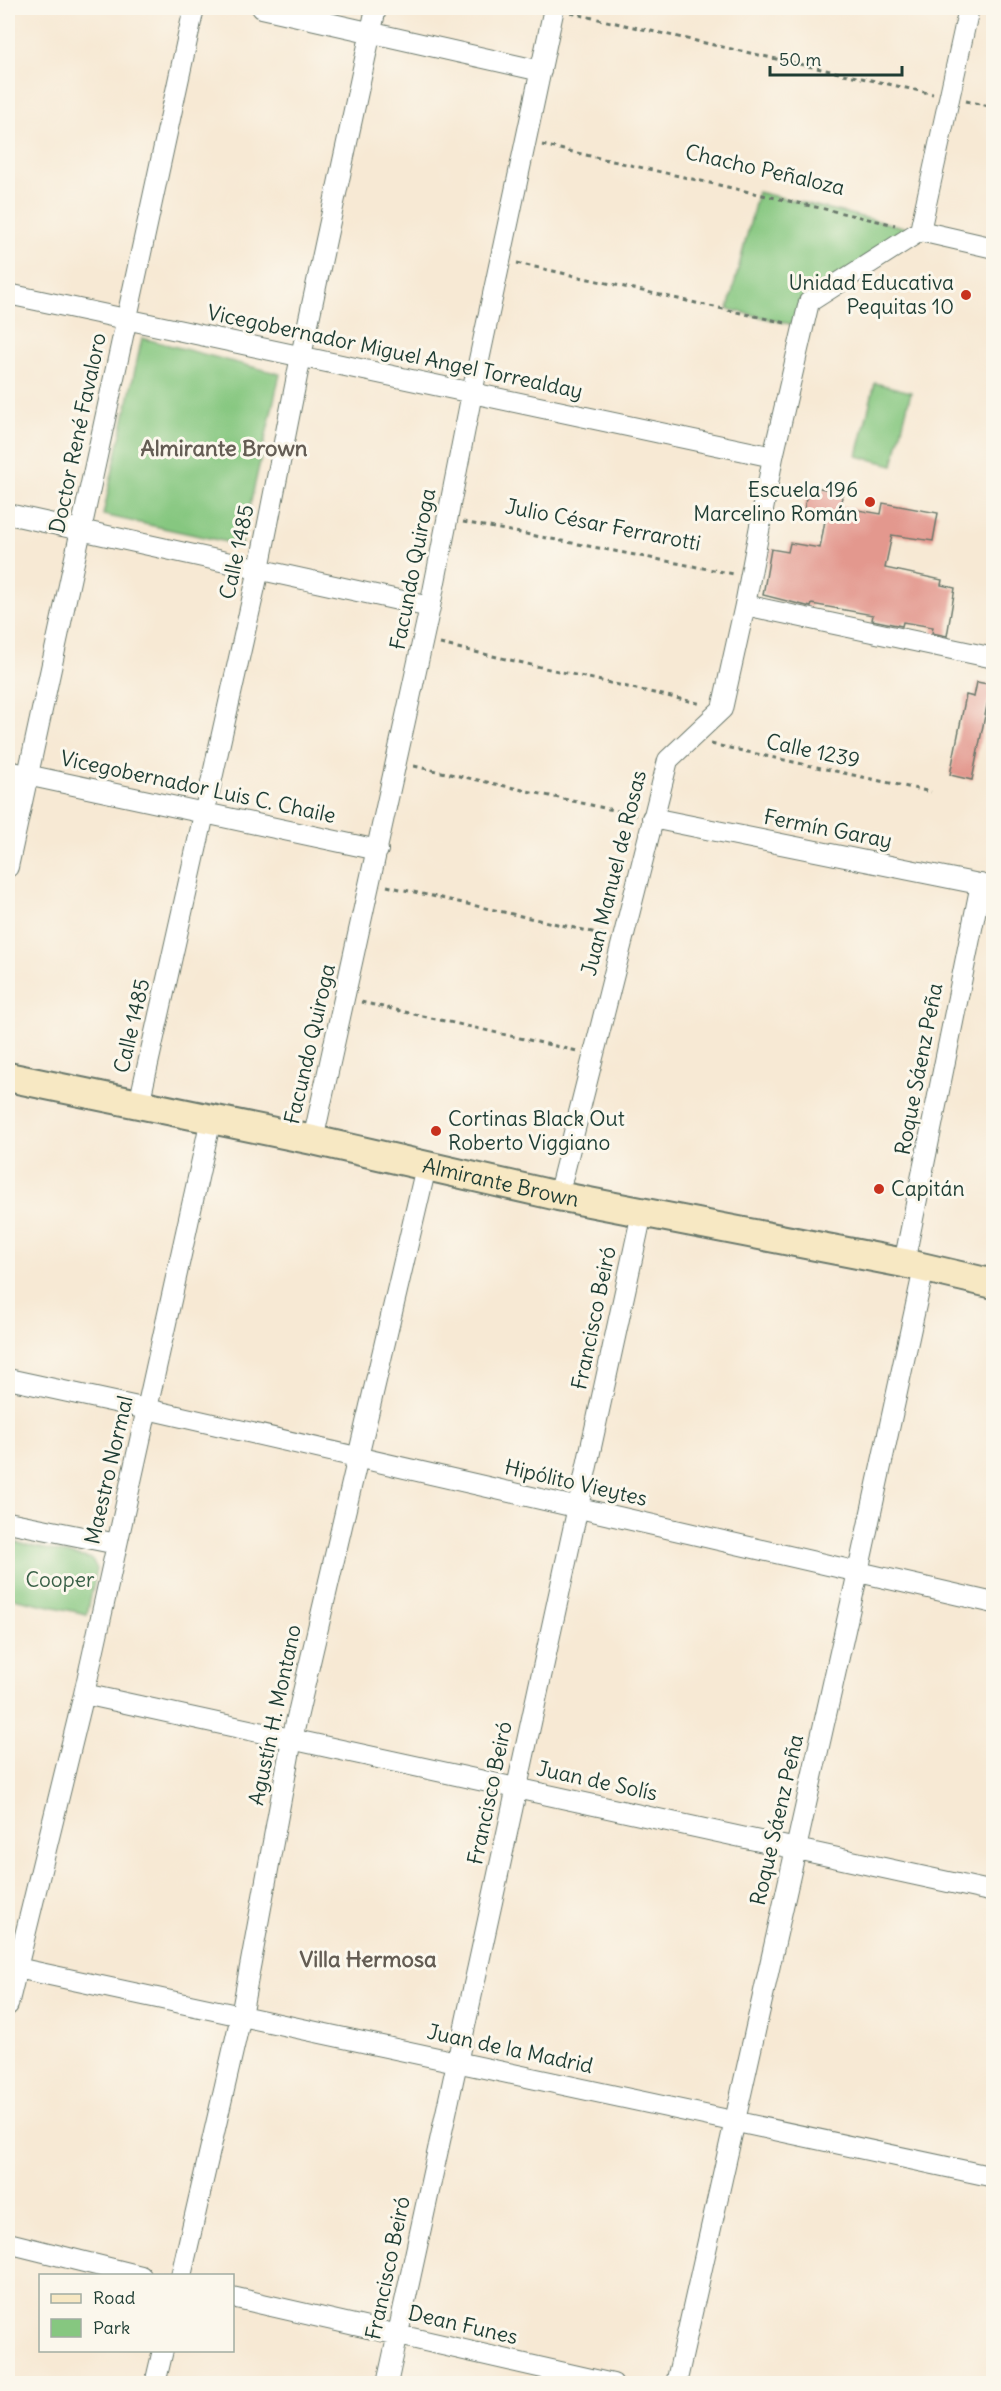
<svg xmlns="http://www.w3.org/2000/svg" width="1001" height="2391" viewBox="0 0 1001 2391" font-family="Delius,sans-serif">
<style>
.green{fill:#86c780;stroke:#52825a;stroke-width:1.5}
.building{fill:#e3988e}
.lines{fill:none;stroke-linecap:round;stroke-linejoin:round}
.minor-casing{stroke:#6b796c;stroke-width:22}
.secondary-casing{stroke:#6b796c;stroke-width:32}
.path{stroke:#6b796c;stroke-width:3;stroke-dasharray:4.5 4.5;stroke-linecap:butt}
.minor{stroke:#fff;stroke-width:20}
.secondary{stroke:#f7e8c3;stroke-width:28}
.poi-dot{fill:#c8321e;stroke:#fbf7ec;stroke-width:2}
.labels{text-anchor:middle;stroke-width:6;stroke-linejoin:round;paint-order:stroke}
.street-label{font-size:21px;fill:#1f3d34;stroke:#fbf7ec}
.poi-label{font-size:21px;fill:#1f3d34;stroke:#fbf7ec;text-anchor:end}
.park-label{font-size:21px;fill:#396047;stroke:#fbf7ec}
.neighbourhood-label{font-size:22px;font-weight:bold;fill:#645d54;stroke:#fbf7ec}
</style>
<rect width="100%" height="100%" fill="#fbf7ec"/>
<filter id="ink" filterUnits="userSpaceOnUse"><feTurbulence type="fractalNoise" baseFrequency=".0167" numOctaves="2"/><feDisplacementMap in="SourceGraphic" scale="12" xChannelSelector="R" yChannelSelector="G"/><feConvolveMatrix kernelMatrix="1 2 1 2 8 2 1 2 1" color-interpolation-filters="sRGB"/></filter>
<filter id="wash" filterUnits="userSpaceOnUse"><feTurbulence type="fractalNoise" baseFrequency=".008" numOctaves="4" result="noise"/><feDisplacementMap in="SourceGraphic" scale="24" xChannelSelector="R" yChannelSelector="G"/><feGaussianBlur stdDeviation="1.35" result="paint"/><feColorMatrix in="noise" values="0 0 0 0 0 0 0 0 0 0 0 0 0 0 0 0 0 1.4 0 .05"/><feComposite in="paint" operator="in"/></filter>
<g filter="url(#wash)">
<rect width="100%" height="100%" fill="#f7e9d4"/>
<path class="green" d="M758 192 920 231 809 302 802 327 728 309Z
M142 338 280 374 241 545 103 515Z
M875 383 911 392 893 465 857 456Z
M8 1541 92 1559 97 1569 87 1614 8 1597Z"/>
<g id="blocks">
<path class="building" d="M808 486 843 492 840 507 881 514 883 503 938 513 933 541 892 535 885 568 942 580 941 585 955 588 947 636 932 633 933 627 903 622 902 626 872 620 873 615 812 604 811 607 763 595 771 549 788 552 790 543 820 548 826 515 804 511Z
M977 682 993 685V702L988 701 972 780 950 775 966 695 974 697Z"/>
</g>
</g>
<g filter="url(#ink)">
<use href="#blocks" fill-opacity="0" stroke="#6b796c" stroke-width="1.5"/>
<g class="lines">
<g class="minor-casing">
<path id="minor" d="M262 8 541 71
M920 231 994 248
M8 294 773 457
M8 514 430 607
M745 605 994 658
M8 771 378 850
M652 818 994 887
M8 867C72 581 131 294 194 8
M139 1104 259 569 301 356 376 8
M313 1140 430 607 472 393 554 8
M558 1196 668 760 722 709 745 605 773 457 809 302 920 231 969 8
M904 1263 981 884
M8 1379 147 1409 994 1603
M8 1522 117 1544
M84 1694 994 1892
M17 1968 994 2177
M8 2005 84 1694 211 1119
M8 2243 141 2276
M181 2276 241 2016 292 1739 426 1167
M232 2297 613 2384
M155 2384 163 2350
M387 2384 642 1213
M676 2384 858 1572 924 1268"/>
</g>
<g class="secondary-casing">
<g id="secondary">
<path id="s1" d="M8 1077 313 1140 558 1196 904 1263 994 1284"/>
</g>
</g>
<path class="path" d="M571 13 933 94
M966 101 994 107
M542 145 895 225
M517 263 786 323
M463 522 734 574
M440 644 702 704
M711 744 931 792
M414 766 636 815
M387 886 606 935
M361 1002 577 1051"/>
<use href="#minor" class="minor"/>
<use href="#secondary" class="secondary"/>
</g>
</g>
<g class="poi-dot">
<circle cx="966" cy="295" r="6"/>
<circle cx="870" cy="502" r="6"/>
<circle cx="436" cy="1131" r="6"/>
<circle cx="879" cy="1189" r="6"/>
</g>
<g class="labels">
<g class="street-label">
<text transform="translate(765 170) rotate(13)" y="7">Chacho Peñaloza</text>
<text transform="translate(395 352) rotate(12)" y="7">Vicegobernador Miguel Angel Torrealday</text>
<text transform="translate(78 433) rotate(-78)" y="7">Doctor René Favaloro</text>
<text transform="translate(603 525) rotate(11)" y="7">Julio César Ferrarotti</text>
<text transform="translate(237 552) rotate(-78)" y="7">Calle 1485</text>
<text transform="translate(413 569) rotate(-79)" y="7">Facundo Quiroga</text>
<text transform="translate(813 751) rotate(12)" y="7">Calle 1239</text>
<text transform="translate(198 787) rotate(12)" y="7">Vicegobernador Luis C. Chaile</text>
<text transform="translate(828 829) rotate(11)" y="7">Fermín Garay</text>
<text transform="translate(614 873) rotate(-76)" y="7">Juan Manuel de Rosas</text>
<text transform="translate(132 1026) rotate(-77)" y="7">Calle 1485</text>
<text transform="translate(310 1044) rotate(-77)" y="7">Facundo Quiroga</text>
<text transform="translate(919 1069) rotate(-79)" y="7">Roque Sáenz Peña</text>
<text dy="7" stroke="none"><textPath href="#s1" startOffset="504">Almirante Brown</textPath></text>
<text transform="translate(594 1318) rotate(-78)" y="7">Francisco Beiró</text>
<text transform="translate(109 1470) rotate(-77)" y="7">Maestro Normal</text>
<text transform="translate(576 1483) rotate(13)" y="7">Hipólito Vieytes</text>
<text transform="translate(275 1715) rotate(-78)" y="7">Agustín H. Montano</text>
<text transform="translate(597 1781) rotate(12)" y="7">Juan de Solís</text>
<text transform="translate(490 1793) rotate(-78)" y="7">Francisco Beiró</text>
<text transform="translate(777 1820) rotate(-77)" y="7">Roque Sáenz Peña</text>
<text transform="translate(510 2049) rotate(12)" y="7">Juan de la Madrid</text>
<text transform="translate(388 2268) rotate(-78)" y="7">Francisco Beiró</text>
<text transform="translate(463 2325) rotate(13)" y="7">Dean Funes</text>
</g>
<g class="poi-label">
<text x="954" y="290">Unidad Educativa<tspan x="954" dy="24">Pequitas 10</tspan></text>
<text x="858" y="497">Escuela 196<tspan x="858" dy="24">Marcelino Román</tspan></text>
<text x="448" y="1126" text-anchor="start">Cortinas Black Out<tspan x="448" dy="24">Roberto Viggiano</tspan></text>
<text x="891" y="1196" text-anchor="start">Capitán</text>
</g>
<g class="park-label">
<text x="60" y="1587">Cooper</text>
</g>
<g class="neighbourhood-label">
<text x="224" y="456">Almirante Brown</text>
<text x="368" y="1967">Villa Hermosa</text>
</g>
</g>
<rect width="1001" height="2391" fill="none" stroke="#fbf7ec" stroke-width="30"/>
<rect x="39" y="2274" width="195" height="78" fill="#fbf7ec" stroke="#a3ada2" stroke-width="1.5"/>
<rect x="51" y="2294" width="30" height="9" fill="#f7e8c3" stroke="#a3ada2" stroke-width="1.5"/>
<text x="93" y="2304" font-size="18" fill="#1f3d34">Road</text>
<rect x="51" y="2319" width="30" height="18" fill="#86c780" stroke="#a3ada2" stroke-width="1.5"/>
<text x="93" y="2334" font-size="18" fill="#1f3d34">Park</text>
<path d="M770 66v9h132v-9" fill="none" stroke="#1f3d34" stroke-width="3"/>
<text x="779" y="66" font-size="18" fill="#1f3d34" stroke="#fbf7ec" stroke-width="4.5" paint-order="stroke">50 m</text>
</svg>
